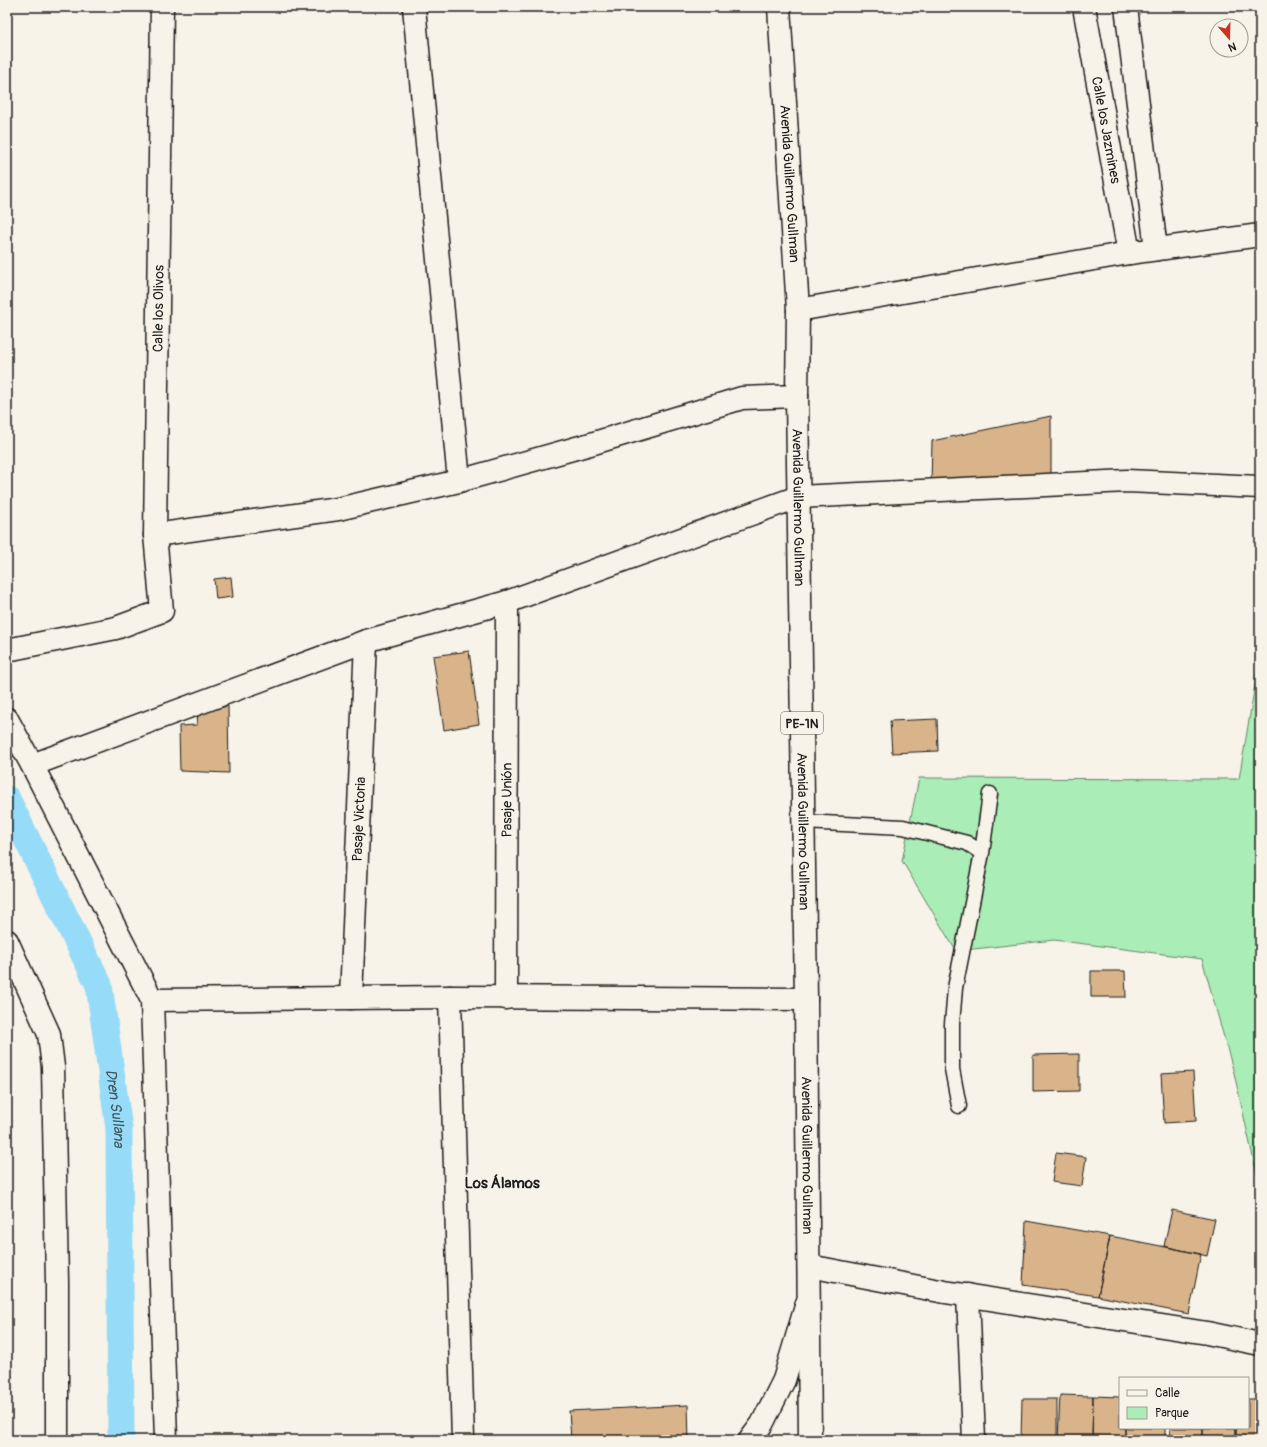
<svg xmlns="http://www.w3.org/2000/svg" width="1267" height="1447" viewBox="0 0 1267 1447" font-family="Pangolin,sans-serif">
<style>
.green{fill:#abedb6;stroke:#648469}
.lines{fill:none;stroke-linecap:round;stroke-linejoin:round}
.canal{stroke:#96dbf8;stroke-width:27}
.building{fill:#d9b48b;stroke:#1c1c1c}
.lane-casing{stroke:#1c1c1c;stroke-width:17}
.street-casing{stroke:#1c1c1c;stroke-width:25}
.primary-casing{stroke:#1c1c1c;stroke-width:25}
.lane{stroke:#f7f3e8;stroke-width:14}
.street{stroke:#f7f3e8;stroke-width:22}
.primary{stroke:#f7f3e8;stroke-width:22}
.labels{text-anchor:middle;stroke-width:3;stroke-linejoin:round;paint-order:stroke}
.shield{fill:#f7f3e8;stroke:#5e5c59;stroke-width:1}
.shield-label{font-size:13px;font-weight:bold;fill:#1c1c1c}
.street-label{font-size:14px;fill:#1c1c1c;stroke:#f7f3e8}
.water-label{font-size:15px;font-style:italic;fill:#41555e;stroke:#f7f3e8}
.neighbourhood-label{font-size:15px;font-weight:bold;fill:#1c1c1c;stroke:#f7f3e8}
</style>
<rect width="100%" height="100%" fill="#f7f3e8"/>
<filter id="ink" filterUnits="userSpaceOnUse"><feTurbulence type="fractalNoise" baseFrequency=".025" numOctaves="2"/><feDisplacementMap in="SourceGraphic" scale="8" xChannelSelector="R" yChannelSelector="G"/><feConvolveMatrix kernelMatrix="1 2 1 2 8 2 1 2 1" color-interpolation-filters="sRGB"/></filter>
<g filter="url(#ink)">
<path class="green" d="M1260 655V1188L1234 1073 1202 959 1054 940 956 951 902 861 919 778 1239 779Z"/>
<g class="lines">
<path class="canal" id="s1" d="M7 799 99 985 119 1129 121 1440"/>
</g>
<path class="building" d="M1051 416V481L931 484 932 441Z
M231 577 233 597 216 599 214 579Z
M469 651 479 724 444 730 433 656Z
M228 706 229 773 180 771 179 726 197 725 198 712Z
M937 719 938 751 892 753 890 721Z
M1091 971H1125L1126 997H1091Z
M1079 1054V1091L1033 1092V1055Z
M1193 1072 1196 1121 1164 1123 1161 1074Z
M1056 1153 1086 1157 1082 1186 1052 1182Z
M1172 1210 1215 1219 1207 1256 1164 1246Z
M1026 1221 1110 1236 1098 1296 1023 1285Z
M1110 1236 1201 1254 1189 1314 1098 1296Z
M1060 1395 1093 1396 1092 1440H1058Z
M1093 1396 1120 1397V1428H1125V1440H1092Z
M1022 1399H1057V1438H1021Z
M1248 1399H1260V1440H1236V1428H1248Z
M688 1405 689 1440H571L569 1411Z
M1125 1428H1165V1440H1125Z
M1170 1428H1203V1440H1169Z
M1203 1428H1236V1440H1203Z"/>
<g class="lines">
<g class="lane-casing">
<path id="lane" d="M803 822 903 827 967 843 982 853
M959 1106 952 1069V1024L955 988 982 853 990 794"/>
</g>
<g class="street-casing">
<g id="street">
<path d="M414 7 459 481"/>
<path id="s2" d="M1084 7 1129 253"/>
<path d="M1126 7 1156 249"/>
<path d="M798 310 1129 253 1260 235"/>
<path d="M155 535 338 509 459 481 594 443 742 398 797 396"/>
<path id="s3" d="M7 650 116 628 162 611 155 535 162 7"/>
<path d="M7 719 32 765 152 1000 166 1440"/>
<path d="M32 765 366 641 507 602 798 497 1127 481 1260 487"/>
<path d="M7 941 49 1034 53 1067 57 1283V1440"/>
<path d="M450 997 463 1440"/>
<path id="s4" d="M351 998 366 641"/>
<path id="s5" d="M506 998 507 602"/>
<path d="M152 1000 450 997 806 999"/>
<path d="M809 1266 945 1292 1207 1333 1260 1344"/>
<path d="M968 1295 974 1440"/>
<path d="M750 1440 762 1424 784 1380 807 1303"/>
</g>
</g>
<g class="primary-casing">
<g id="primary">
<path id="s6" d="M779 7 798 310 797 396 806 999 810 1440"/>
</g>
</g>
<use href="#lane" class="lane"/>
<use href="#street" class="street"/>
<use href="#primary" class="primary"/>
</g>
</g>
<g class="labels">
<rect class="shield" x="781" y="712" width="42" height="22" rx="3"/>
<g class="shield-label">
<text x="802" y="728">PE-1N</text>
</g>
<g class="street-label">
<text dy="5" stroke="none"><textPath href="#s2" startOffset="125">Calle los Jazmines</textPath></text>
<text dy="5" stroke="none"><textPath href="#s6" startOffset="177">Avenida Guillermo Gullman</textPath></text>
<text dy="5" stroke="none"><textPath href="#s3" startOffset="463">Calle los Olivos</textPath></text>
<text dy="5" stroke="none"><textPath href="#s6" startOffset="501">Avenida Guillermo Gullman</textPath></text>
<text dy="5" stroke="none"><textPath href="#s5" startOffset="198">Pasaje Unión</textPath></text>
<text dy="5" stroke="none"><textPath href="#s4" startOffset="179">Pasaje Victoria</textPath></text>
<text dy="5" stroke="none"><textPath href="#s6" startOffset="825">Avenida Guillermo Gullman</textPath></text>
<text dy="5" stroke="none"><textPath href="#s6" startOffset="1149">Avenida Guillermo Gullman</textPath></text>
</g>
<g class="water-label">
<text dy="5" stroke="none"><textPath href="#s1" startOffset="332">Dren Sullana</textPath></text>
</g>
<g class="neighbourhood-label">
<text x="502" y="1188">Los Álamos</text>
</g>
</g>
<rect width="1267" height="1447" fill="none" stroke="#f7f3e8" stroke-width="24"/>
<rect x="12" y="12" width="1243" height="1423" fill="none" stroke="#1c1c1c" stroke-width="1.5" filter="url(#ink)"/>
<rect x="1119" y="1377" width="130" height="52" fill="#f7f3e8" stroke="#9f9d96"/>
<rect x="1127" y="1390" width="20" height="6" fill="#f7f3e8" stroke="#9f9d96"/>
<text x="1155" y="1397" font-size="12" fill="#1c1c1c">Calle</text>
<rect x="1127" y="1407" width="20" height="12" fill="#abedb6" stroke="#9f9d96"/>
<text x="1155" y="1417" font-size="12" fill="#1c1c1c">Parque</text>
<g transform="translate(1229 38) rotate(160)"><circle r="19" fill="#f7f3e8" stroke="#9f9d96"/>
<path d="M0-3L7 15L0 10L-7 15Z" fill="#c8321e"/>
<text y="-6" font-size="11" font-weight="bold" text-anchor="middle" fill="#1c1c1c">N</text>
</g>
</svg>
